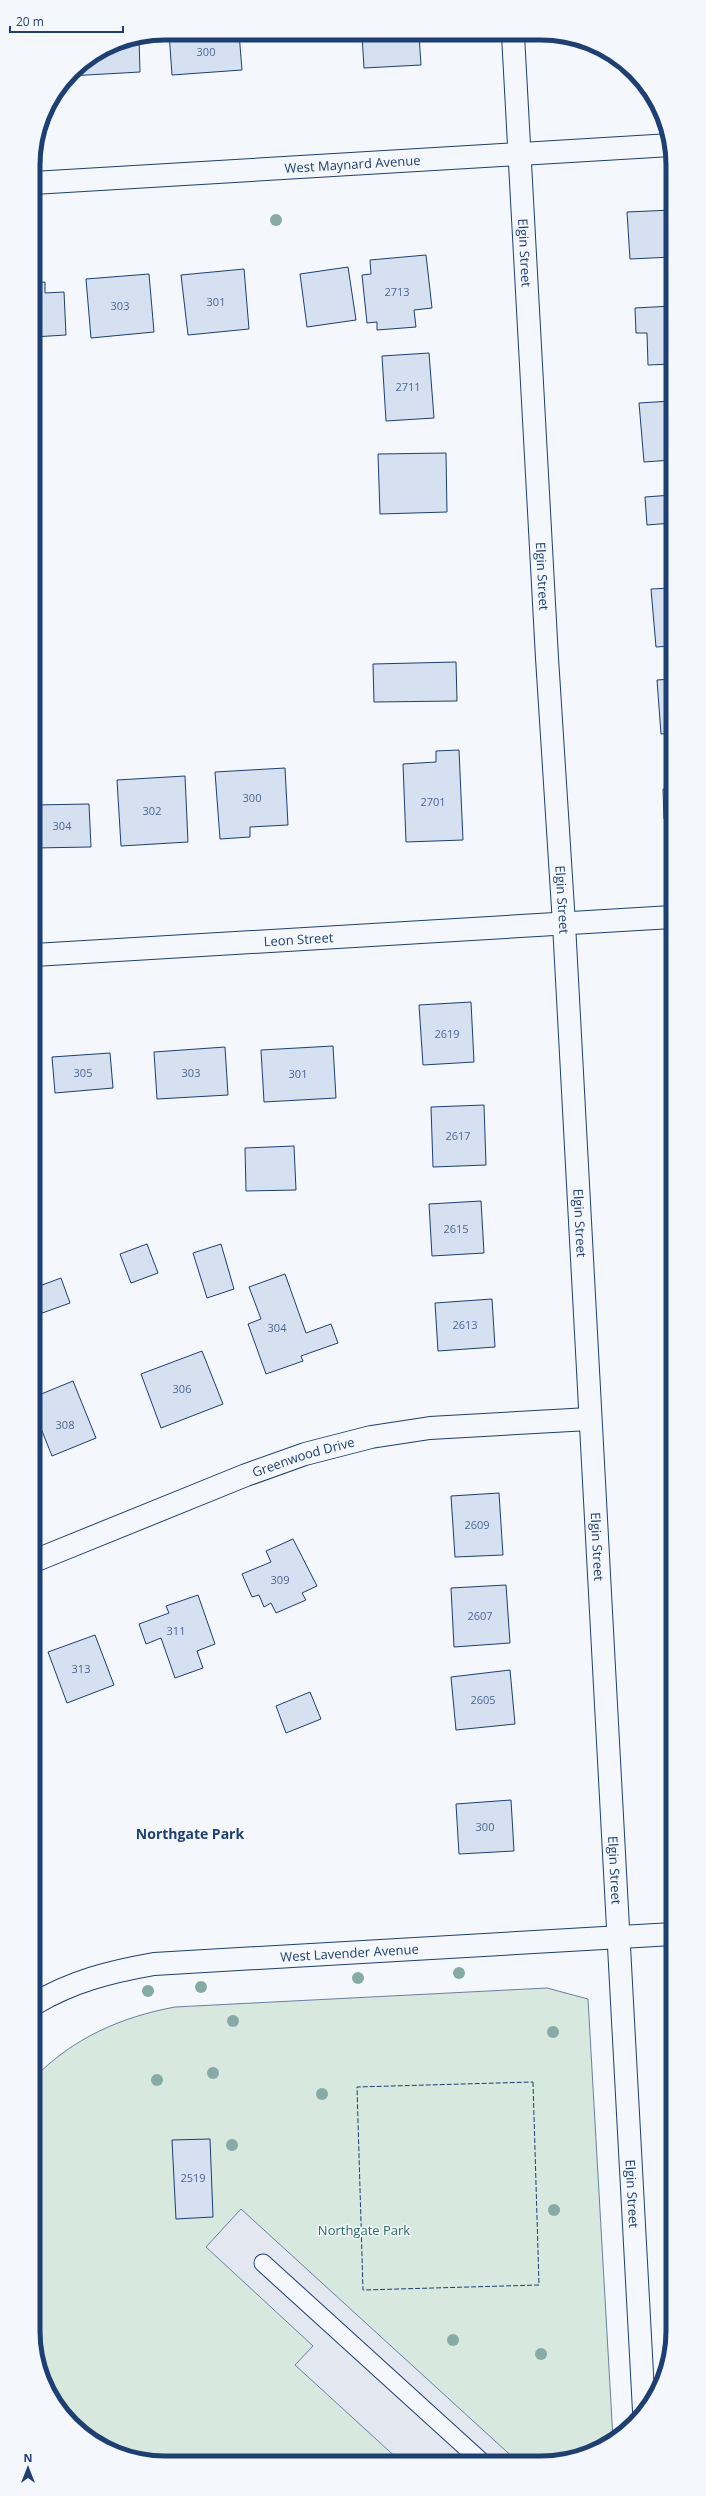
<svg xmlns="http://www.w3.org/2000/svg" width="706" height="2496" viewBox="0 0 706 2496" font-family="'Open Sans',sans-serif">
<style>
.green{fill:#d7e8df;stroke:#687fa3}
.parking{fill:#e3e8f0;stroke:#687fa3}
.building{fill:#d5e0f0;stroke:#1d3f73}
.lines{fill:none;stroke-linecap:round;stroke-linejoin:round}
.service-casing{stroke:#1d3f73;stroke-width:19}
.minor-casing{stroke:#1d3f73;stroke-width:24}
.service{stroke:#f4f7fb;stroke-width:17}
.minor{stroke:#f4f7fb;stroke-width:22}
.fence{stroke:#1d3f73;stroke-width:1;stroke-dasharray:5 2;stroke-linecap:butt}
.tree{fill:#86aba6}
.labels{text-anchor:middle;stroke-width:3;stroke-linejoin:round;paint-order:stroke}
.number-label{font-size:11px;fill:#4b6792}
.street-label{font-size:13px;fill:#1d3f73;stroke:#f4f7fb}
.park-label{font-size:13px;fill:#2c6c60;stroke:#f4f7fb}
.neighbourhood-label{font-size:14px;font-weight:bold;fill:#1d3f73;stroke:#f4f7fb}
.rim{fill:none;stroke:#1d3f73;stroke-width:5}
</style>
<rect width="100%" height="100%" fill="#f4f7fb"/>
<path class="green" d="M547 1988 588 1999 613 2439 599 2449 558 2462 139 2460 99 2445 72 2424 47 2389 34 2348V2078C73 2038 121 2017 175 2007Z"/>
<path class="parking" d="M241 2209 518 2462 400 2461 295 2365 313 2346 206 2247Z"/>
<path class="building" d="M169 33H239L242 70 172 75Z
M373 34 419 35 421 65 364 68 362 36Z
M139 38 140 72 69 76 72 72 115 43Z
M622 63 629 69H623Z
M672 210V257L630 259 627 212Z
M426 255 432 308 414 310 416 327 377 330V322L367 323 362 275 371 274 370 260Z
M348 267 356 320 307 327 300 274Z
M244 269 249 329 188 335 181 275Z
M149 274 154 332 91 338 86 279Z
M45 282V293L64 292 66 335 33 337V283Z
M672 306V364L648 365 647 333H636L635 308Z
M429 353 434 418 386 421 382 356Z
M672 401V460L644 462 639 403Z
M446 453 447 512 380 514 378 454Z
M672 495V523L647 525 645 497Z
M672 588V646L656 647 651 589Z
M456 662 457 701 374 702 373 664Z
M672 679V733L661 734 657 680Z
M459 750 463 840 406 842 403 764 436 762V751Z
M285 768 288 825 250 827V837L220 839 215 772Z
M185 776 188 842 121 846 117 780Z
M663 789H672V818L664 819Z
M89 804 91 847 34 848V805Z
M471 1002 474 1062 423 1065 419 1005Z
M333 1046 336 1098 264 1102 261 1050Z
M225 1047 228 1095 157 1099 154 1052Z
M110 1053 113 1088 55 1093 52 1057Z
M484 1105 486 1165 433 1167 431 1107Z
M294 1146 296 1190 246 1191 245 1148Z
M481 1201 484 1253 432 1256 429 1204Z
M147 1244 158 1273 131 1283 120 1254Z
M221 1244 234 1289 207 1298 193 1253Z
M285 1274 306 1333 331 1324 338 1343 301 1356 303 1361 266 1374 248 1324 261 1319 249 1287Z
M61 1278 70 1303 34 1316V1288Z
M492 1299 495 1347 438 1351 435 1303Z
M202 1351 223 1404 161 1428 141 1374Z
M73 1381 96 1438 52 1456 34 1411V1397Z
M499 1493 503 1555 455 1557 451 1496Z
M293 1539 317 1586 302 1593 306 1600 276 1613 271 1603 264 1607 259 1595 252 1597 242 1574 271 1562 266 1551Z
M506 1585 510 1643 454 1647 451 1588Z
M198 1595 215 1644 197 1651 203 1668 175 1678 161 1638 146 1644 139 1624 169 1613 166 1606Z
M95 1635 114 1685 67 1703 48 1652Z
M510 1670 515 1724 456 1730 451 1677Z
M310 1692 321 1719 286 1733 276 1706Z
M34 1735 39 1748 34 1750Z
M511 1800 514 1851 459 1854 456 1804Z
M210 2139 213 2217 176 2219 172 2140Z"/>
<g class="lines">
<g class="service-casing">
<path id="service" d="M263 2263 482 2462"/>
</g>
<g class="minor-casing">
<g id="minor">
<path id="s1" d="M513 35 547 658 564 924 644 2411"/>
<path id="s2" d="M33 183 671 145"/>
<path id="s3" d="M34 955 672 917"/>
<path id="s4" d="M34 1561 246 1475 305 1454 371 1437 430 1428 589 1419"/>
<path id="s5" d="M34 2004C73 1981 109 1972 154 1964L673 1934"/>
</g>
</g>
<use href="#service" class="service"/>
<use href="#minor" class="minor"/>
<path class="fence" d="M533 2082 539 2285 363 2290 357 2087Z"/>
</g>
<g class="tree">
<circle cx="276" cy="220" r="6"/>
<circle cx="459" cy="1973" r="6"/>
<circle cx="358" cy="1978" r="6"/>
<circle cx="201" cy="1987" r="6"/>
<circle cx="148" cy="1991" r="6"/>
<circle cx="233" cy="2021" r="6"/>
<circle cx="553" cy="2032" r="6"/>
<circle cx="213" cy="2073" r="6"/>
<circle cx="157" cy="2080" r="6"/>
<circle cx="322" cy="2094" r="6"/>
<circle cx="232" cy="2145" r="6"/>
<circle cx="554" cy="2210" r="6"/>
<circle cx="453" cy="2340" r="6"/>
<circle cx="541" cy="2354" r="6"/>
</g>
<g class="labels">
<g class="number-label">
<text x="206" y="56">300</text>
<text x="397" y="296">2713</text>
<text x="216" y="306">301</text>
<text x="120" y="310">303</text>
<text x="408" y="391">2711</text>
<text x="252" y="802">300</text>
<text x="433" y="806">2701</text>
<text x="152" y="815">302</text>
<text x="62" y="830">304</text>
<text x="447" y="1038">2619</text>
<text x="83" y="1077">305</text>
<text x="191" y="1077">303</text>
<text x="298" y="1078">301</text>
<text x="458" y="1140">2617</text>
<text x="456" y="1233">2615</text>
<text x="465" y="1329">2613</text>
<text x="277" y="1332">304</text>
<text x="182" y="1393">306</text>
<text x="65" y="1429">308</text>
<text x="477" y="1529">2609</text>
<text x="280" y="1584">309</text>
<text x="480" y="1620">2607</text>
<text x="176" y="1635">311</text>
<text x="81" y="1673">313</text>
<text x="483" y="1704">2605</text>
<text x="485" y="1831">300</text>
<text x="193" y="2182">2519</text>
</g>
<g class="street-label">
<text dy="5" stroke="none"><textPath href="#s2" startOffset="320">West Maynard Avenue</textPath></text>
<text dy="5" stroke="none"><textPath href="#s1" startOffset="218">Elgin Street</textPath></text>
<text dy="5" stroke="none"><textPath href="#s1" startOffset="542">Elgin Street</textPath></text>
<text dy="5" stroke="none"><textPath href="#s1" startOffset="866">Elgin Street</textPath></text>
<text dy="5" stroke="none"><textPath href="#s3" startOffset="265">Leon Street</textPath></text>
<text dy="5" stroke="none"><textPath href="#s1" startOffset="1190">Elgin Street</textPath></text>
<text dy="5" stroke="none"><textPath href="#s4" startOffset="289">Greenwood Drive</textPath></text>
<text dy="5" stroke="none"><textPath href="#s1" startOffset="1514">Elgin Street</textPath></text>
<text dy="5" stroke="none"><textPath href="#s1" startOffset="1838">Elgin Street</textPath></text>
<text dy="5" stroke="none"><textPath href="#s5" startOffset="323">West Lavender Avenue</textPath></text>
<text dy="5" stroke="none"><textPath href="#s1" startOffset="2162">Elgin Street</textPath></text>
</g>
<g class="park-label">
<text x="364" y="2235">Northgate Park</text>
</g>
<g class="neighbourhood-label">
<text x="190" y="1839">Northgate Park</text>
</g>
</g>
<path d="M0 0H706V2496H0ZM165 40H541A125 125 0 0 1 666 165V2331A125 125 0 0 1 541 2456H165A125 125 0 0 1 40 2331V165A125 125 0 0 1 165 40Z" fill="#f4f7fb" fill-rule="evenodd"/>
<path class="rim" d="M165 40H541A125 125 0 0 1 666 165V2331A125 125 0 0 1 541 2456H165A125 125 0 0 1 40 2331V165A125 125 0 0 1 165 40Z"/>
<g transform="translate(28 2468)" stroke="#f4f7fb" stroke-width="3" paint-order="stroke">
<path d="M0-3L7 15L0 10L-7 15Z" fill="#1d3f73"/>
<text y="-6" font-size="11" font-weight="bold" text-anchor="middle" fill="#1d3f73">N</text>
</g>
<path d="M10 26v6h113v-6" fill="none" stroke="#1d3f73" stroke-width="2"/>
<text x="16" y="26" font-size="12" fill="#1d3f73" stroke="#f4f7fb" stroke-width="3" paint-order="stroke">20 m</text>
</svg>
